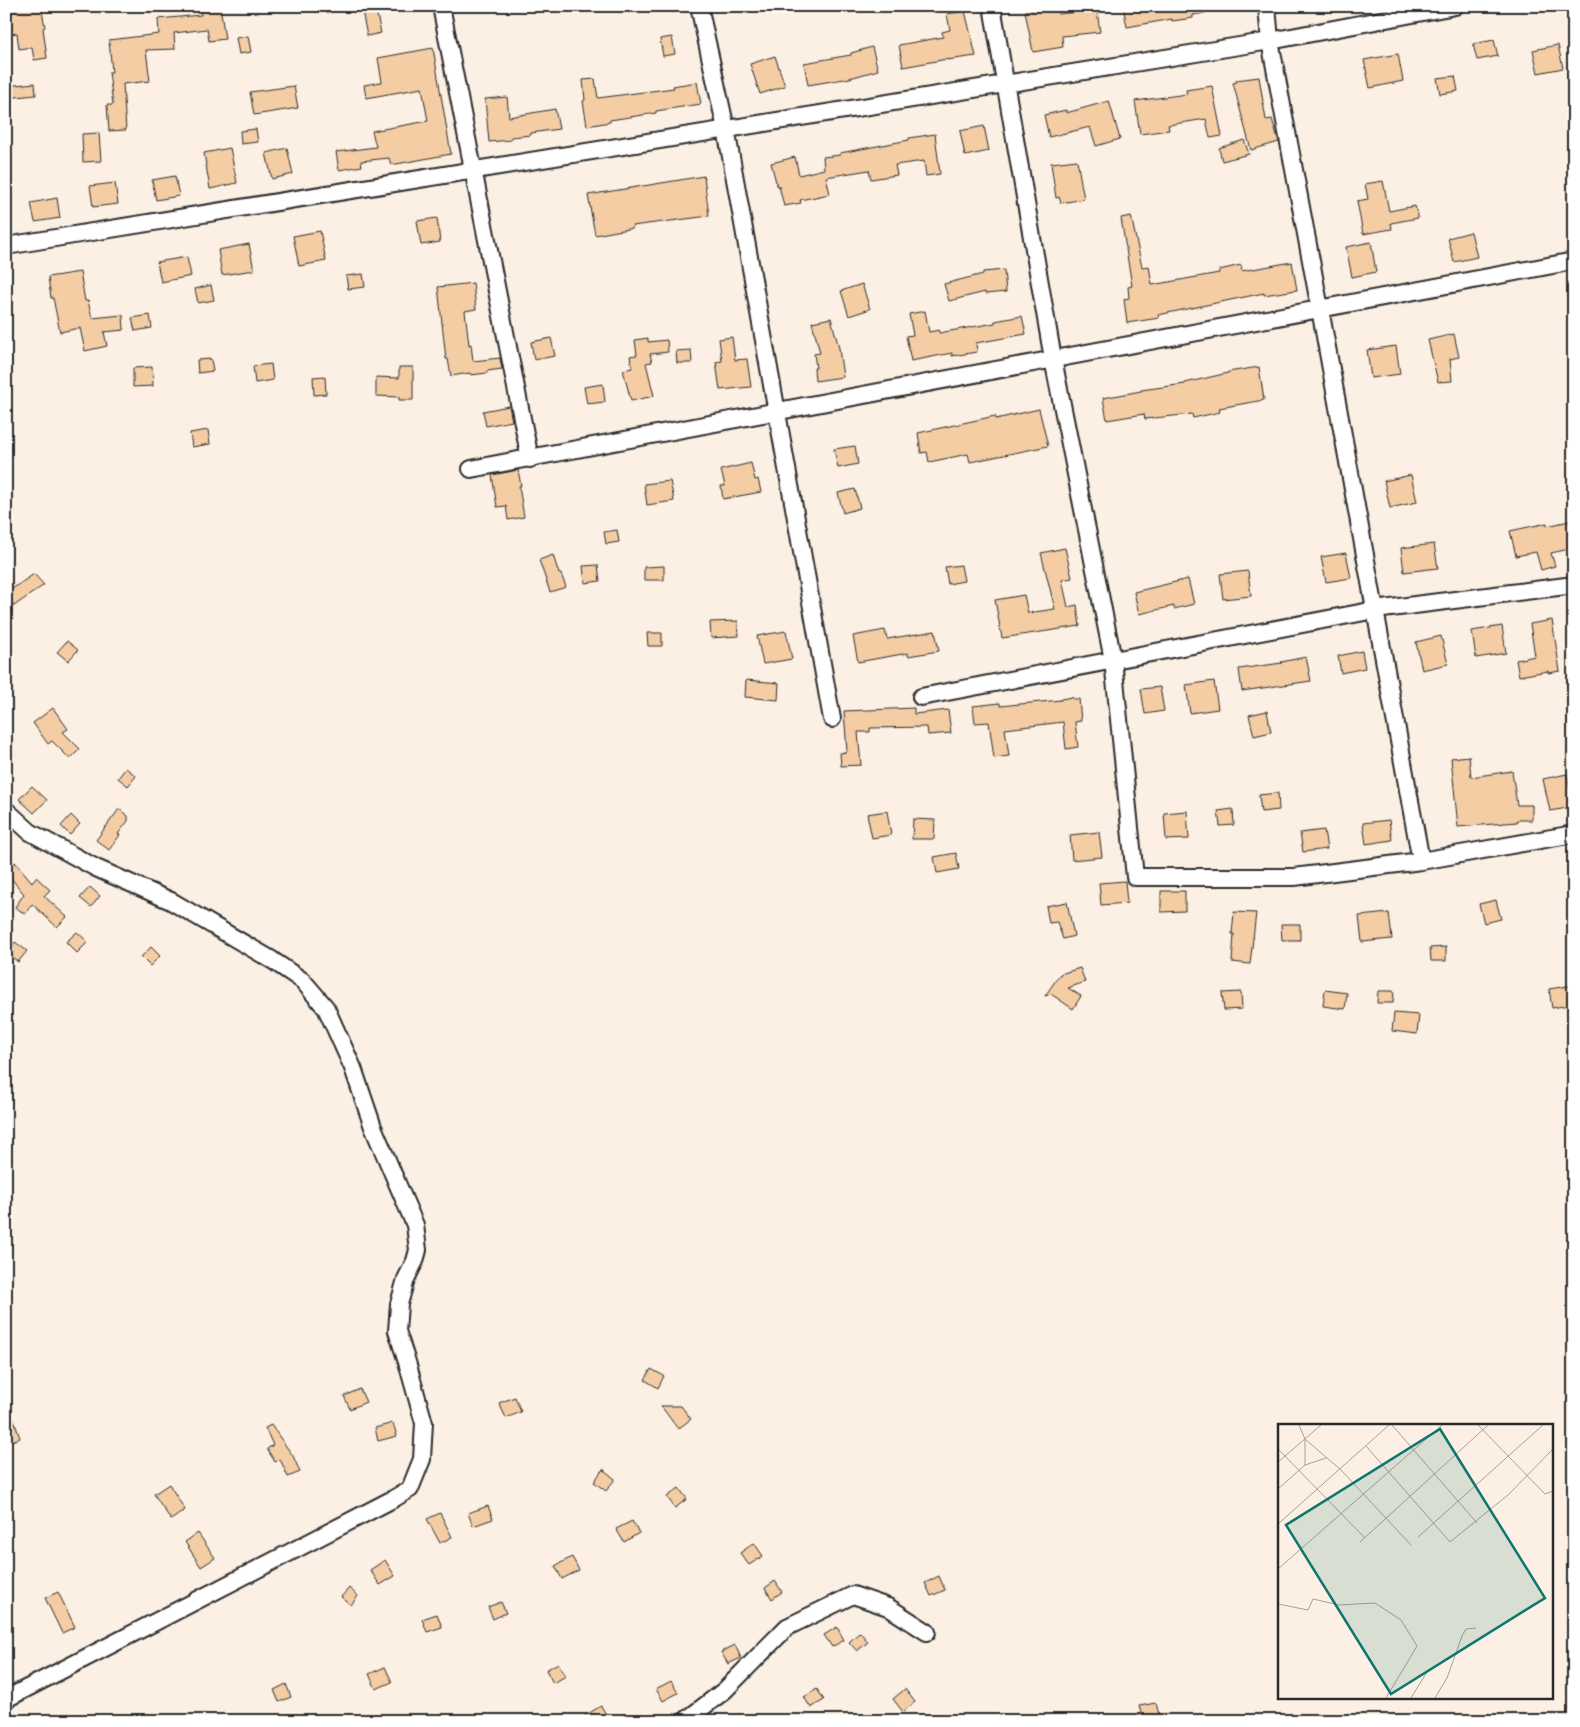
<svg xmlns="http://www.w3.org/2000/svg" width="1580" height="1727" viewBox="0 0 1580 1727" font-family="'Gochi Hand',sans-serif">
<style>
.building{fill:#f4cda4;stroke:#2b2b2b}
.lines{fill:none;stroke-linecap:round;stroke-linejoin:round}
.minor-casing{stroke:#2b2b2b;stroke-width:20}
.minor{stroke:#fff;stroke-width:16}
.inset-road{fill:none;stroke:#a8a19a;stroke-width:1}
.view{fill:#0f766e;fill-opacity:0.15;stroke:#0f766e;stroke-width:2.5}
.inset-edge{fill:none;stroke:#2b2b2b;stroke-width:2.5}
</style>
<rect width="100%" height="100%" fill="#fcf0e4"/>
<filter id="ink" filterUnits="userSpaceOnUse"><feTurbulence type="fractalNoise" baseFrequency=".02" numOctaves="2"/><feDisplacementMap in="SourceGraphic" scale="10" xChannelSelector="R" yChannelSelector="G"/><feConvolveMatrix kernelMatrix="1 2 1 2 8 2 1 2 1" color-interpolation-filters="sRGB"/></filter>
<g filter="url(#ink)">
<path class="building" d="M6 6H41L45 27 43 28 47 58 34 60 32 47 19 49 17 33 6 35Z
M200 6H220L225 39 209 41 207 29 174 33 175 49 146 50 150 81 123 84 126 130 109 131 107 105H113L109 72H112L109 40 159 34 158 19 201 15Z
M361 6H375L381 33 367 36Z
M1054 6H1056L1058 14 1097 10 1100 32 1062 36 1063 47 1033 52 1025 11Z
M1123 6H1204L1205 13 1193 15V18L1172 21V19L1127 27Z
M965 11 976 56 947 60V59L903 67 899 45 943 37 942 32 950 30 947 14Z
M248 36 251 52 239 54 236 38Z
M672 37 675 54 663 56 660 39Z
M1494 40 1498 56 1477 60 1473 44Z
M1558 45 1563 68 1538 73 1533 50Z
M872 47 878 70 850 78 808 85 804 63 851 55V53Z
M433 48 451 154 391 165 389 158 361 161 362 166 339 170 336 152 376 147 372 131 428 121 422 88 366 98 364 85 382 82 378 58Z
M1398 54 1403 81 1370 88 1364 60Z
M775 56 785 86 760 94 750 64Z
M1455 76 1458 91 1440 94 1437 78Z
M1259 77 1266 120 1272 119 1279 142 1251 150 1233 83 1237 82 1236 80Z
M595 79 598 98 674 88 673 86 697 82 701 104 656 111V113L610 120V122L587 126 583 101 585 100 583 80Z
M35 83 36 95 6 98V86Z
M294 86 298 108 254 115 250 92Z
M1212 86 1222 136 1210 138 1206 119 1168 125 1169 130 1140 134 1135 101 1187 94 1186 90Z
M507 97 509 117 555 109 559 129 531 133V135L511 137V140L489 142 485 99Z
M1109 101 1120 139 1096 146 1090 127 1049 137 1044 115 1066 110V113Z
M984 126 989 151 965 156 960 131Z
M256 129 258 142 241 144 240 131Z
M99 133 101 161 83 162 82 134Z
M935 134 940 174 926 176 924 161 895 165 897 175 871 179 869 170 826 177 830 194 800 200 801 203 784 206 779 186H777L771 163 795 157 799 175 824 169 823 157 840 155V153L909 140V138Z
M1244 140 1249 154 1222 161 1219 148Z
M230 148 237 183 210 189 204 153Z
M287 148 293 174 272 179 266 153Z
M1077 160 1084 199 1061 203 1059 197 1056 198 1051 163Z
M175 176 179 196 156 200 152 180Z
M704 176 709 216 632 226 633 228 595 235 588 195Z
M1383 181 1389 211 1415 206 1418 218 1391 223 1392 229 1363 234 1357 201 1368 199 1365 184Z
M115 183 118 204 93 207 90 186Z
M57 198 60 218 35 222 31 203Z
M1131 216 1142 267 1149 266 1152 285 1219 273V270L1241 265 1242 271 1292 262 1297 290 1264 295V293L1158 315 1159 318 1127 323 1124 299 1129 298 1128 287 1132 286 1121 218Z
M437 218 440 242 421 245 417 221Z
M320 231 326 261 299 266 293 236Z
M1471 232 1477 257 1454 262 1448 238Z
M1371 242 1376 272 1352 277 1346 247Z
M249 244 254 270 222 275 218 250Z
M187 257 191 276 161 282 157 262Z
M1004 270 1006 292 985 294V292L949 301 944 284 983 274V272Z
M80 272 85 301H88L92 318 123 315 124 330 104 332 107 346 85 351 80 328 60 332 53 298H51L48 277Z
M363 274 365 287 348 289 346 276Z
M473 283 476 309 465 311 469 345 471 344 473 361 500 358 502 369 487 371V373L471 375 470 373 451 376 448 359H446L438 287Z
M862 284 870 309 849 316 841 291Z
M211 285 214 300 198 303 195 289Z
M925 311 929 332 939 330V333L995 323V321L1022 316 1026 334 976 343 977 352 952 356V353L911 361 906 336 913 335 909 314Z
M150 315 152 328 135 331 132 318Z
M831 318 839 348 843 377 815 381 814 368H816L814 354 820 353 812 322Z
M1454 334 1459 357 1450 359 1452 381 1438 382 1428 340Z
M732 337 735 360 747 359 751 387 720 390 716 362 722 361 719 339Z
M551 338 555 356 534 360 531 342Z
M648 338V342L667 340 668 352 650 354 652 362 646 363 654 396 631 401 623 370 632 368 630 356 637 355 635 340Z
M1396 346 1400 374 1371 378 1367 350Z
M691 350 692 363H677L676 351Z
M211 359 213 371 198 373 197 360Z
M271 364 273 380 255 383 253 366Z
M152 367 153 386 133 387V368Z
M399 367H413V400H399V397L376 396V377L399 378Z
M1259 367 1264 400 1219 408 1220 412 1193 418 1192 414 1145 419 1144 414 1107 420 1103 398 1141 391V390L1185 384V383L1228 373V372Z
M325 376 326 394 314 395 313 377Z
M603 384 605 402 587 404 584 387Z
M509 406 512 421 486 426 483 411Z
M1039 409 1048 446 970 462 968 454 929 462 927 452 921 453 918 433 995 416 996 419Z
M208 430 210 444 192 447 190 433Z
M855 446 858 464 838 468 834 449Z
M751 463 755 480 758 479 761 492 723 499 721 486H725L721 470Z
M518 470 521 486H519L524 517 508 520 506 506 497 507 492 475Z
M1411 475 1417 502 1390 508 1384 481Z
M670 481 674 501 647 505 644 484Z
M855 489 860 508 843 513 838 493Z
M1574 520V548L1551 553 1555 566 1541 570 1536 552 1516 556 1510 531 1547 523V526Z
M617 530 619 542 606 544 604 532Z
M1434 544 1438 568 1404 572 1401 548Z
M1065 548 1072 578 1062 580 1068 607 1077 605 1080 626 1002 638 995 600 1024 595 1028 613 1055 609 1041 553Z
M1346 553 1351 578 1326 582 1321 557Z
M553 555 559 574H561L566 587 550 592 539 560Z
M598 565 600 581 585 583 583 566Z
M961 565 964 581 948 584 945 567Z
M664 566V580H644V567Z
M1248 571 1251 596 1223 599 1220 574Z
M34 574 44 585 14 606 6 593Z
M1188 579 1194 604 1174 609V606L1139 614 1134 592Z
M1552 620 1560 671 1548 673V671L1519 676 1516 660 1535 656 1530 624Z
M738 621 739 636 711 638 710 622Z
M1502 626 1506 653 1476 658 1472 631Z
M885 630 887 639 935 631 939 651 908 656V653L858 662 853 636Z
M786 631 792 659 763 664 757 636Z
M647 633H662V646H648Z
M1441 636 1448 664 1422 670 1416 642Z
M67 641 78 650 68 661 57 652Z
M1362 651 1365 668 1341 673 1338 656Z
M1306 657 1311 681 1242 691 1239 669 1282 663 1281 662Z
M746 680 779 683 778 700 745 697Z
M1214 681 1218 709 1190 713 1186 685Z
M1160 687 1164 711 1145 714 1141 689Z
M1072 697 1073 699H1079L1081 721 1075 722 1078 747 1066 749 1063 722 1005 729 1009 756 994 758 989 722 975 723 973 706 1000 703V706L1061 700V699Z
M53 708 68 729 63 732 80 749 70 759 52 741 48 744 33 723Z
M914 708V714L948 710 951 733 928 735 927 727 870 728V732H858L861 765 841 766 840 753 847 752 844 711Z
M1267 711 1271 732 1254 736 1249 715Z
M1469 756 1471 777 1512 771 1517 805H1532V820H1517V822L1458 827 1451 758Z
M126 768 136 776 128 786 118 778Z
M1567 774 1573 807 1550 811 1543 779Z
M32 786 47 800 34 813 19 799Z
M1278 793 1279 810 1261 812 1259 795Z
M119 809 128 816V821L118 834 120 835 109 850 96 840Z
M1233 809 1234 825 1220 826 1218 811Z
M887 811 891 835 872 838 867 814Z
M1187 811 1189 839 1166 840 1164 813Z
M71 815 80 824 70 835 61 826Z
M913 819 935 820 934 839H912Z
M1389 820 1392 840 1366 844 1363 823Z
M1324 830 1327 849 1303 852 1300 833Z
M1099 832 1102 857 1072 860 1070 835Z
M956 853 959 869 937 873 934 857Z
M15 862 32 882 36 877 50 890 44 896 67 917 57 927 32 904 25 914 15 907 24 894 6 872V869Z
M1125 881 1127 903 1101 905 1099 883Z
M90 887 100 896 91 907 80 898Z
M1161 891H1185V911L1161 912Z
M1496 900 1501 919 1484 923 1479 904Z
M1067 902 1074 936 1063 939 1057 922 1049 923 1046 906Z
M1234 912 1256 913 1250 964 1232 962 1234 934H1232Z
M1389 913 1392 939 1362 942 1359 916Z
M1281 924H1300V940H1282Z
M77 932 88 942 77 953 66 942Z
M15 942 27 951 18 962 7 953Z
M151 947 160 956 150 966 141 957Z
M1446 947V961H1431L1430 948Z
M1080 968 1085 982 1068 988 1081 996 1073 1009 1051 994 1045 996 1060 974Z
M1574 985V1004L1552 1008 1549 989Z
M1325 990 1347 993 1345 1009 1323 1006Z
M1378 991H1394L1393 1003H1377Z
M1241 992 1242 1009 1224 1010 1222 993Z
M1394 1013 1419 1015 1417 1034 1392 1031Z
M651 1369 664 1376 658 1388 645 1380Z
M360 1389 366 1402 350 1409 344 1396Z
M515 1397 521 1412 506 1418 499 1403Z
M8 1403 20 1438 6 1443V1404Z
M661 1406H681L691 1419 678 1429Z
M393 1423 397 1436 378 1441 375 1428Z
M271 1425 293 1456 300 1472 288 1477 280 1459 275 1462 267 1449 273 1445 265 1428Z
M603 1469 615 1479 606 1491 594 1482Z
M169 1484 185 1510 171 1520 154 1494Z
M679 1488 687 1499 675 1508 667 1497Z
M488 1506 493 1519 473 1526 468 1513Z
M440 1513 452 1537 440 1543 427 1519Z
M632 1521 639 1533 624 1542 616 1529Z
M198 1533 215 1558 201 1567 185 1542Z
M754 1543 763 1556 749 1565 740 1553Z
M572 1557 579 1570 562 1579 555 1566Z
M385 1560 395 1576 380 1585 370 1570Z
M939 1576 945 1590 931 1596 925 1583Z
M775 1581 782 1592 772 1599 765 1588Z
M349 1588 358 1596 351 1605 341 1597Z
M58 1592 75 1627 62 1633 45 1598Z
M501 1602 506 1613 493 1619 488 1607Z
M437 1614 442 1627 427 1632 422 1619Z
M837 1627 844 1640 832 1647 824 1635Z
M860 1632 868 1642 857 1651 849 1642Z
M735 1645 741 1658 728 1664 721 1652Z
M558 1663 566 1676 553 1683 546 1670Z
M385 1667 392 1682 376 1689 369 1674Z
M671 1681 678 1693 663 1701 656 1689Z
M286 1684 291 1697 279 1702 274 1690Z
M817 1689 824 1700 811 1708 804 1697Z
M905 1689 915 1702 903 1712 893 1699Z
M1156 1703 1160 1719 1143 1721 1139 1706Z
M601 1706 610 1721H576Z"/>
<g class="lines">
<g class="minor-casing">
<path id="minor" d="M441 6 530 459
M699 6 726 129 832 719
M992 6 1053 359 1113 660 1135 877H1294L1421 861 1574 834
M1267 6 1270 41 1320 309 1421 861
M6 246 1270 41 1455 6
M471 469 1574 261
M921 697 1375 610 1574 585
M6 810 30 832 96 868 171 901 272 960 303 981 326 1008 353 1068 373 1127 415 1225 418 1250 415 1261 406 1279 399 1304 397 1331 407 1362 424 1423 422 1459 410 1489 393 1499 6 1699
M685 1721 725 1690 787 1627 853 1595 888 1607 927 1632"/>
</g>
<use href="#minor" class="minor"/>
</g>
</g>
<g transform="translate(1278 1424)">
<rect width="275" height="275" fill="#fcf0e4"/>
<path class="inset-road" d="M21 1 27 15 63 46 133 121M114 1 199 99M200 1 267 70 275 67M88 22 172 118 230 71 275 25M0 25 87 114M0 38 43 1M27 41V15M0 65 27 41 48 34M0 100 111 1M140 113 265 1M82 118 210 1M0 145 164 1M0 180 30 186 35 175 61 181 97 179 123 196 139 222 108 274M133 274 149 248M157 274 169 254 184 212 188 205 198 204"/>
<path class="view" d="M162 5 267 174 113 270 8 101Z"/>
<rect width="275" height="275" class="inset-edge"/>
</g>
<rect width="1580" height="1727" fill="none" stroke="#fff" stroke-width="25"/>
<rect x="12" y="12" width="1555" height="1702" fill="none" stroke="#2b2b2b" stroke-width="2" filter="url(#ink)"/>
</svg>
